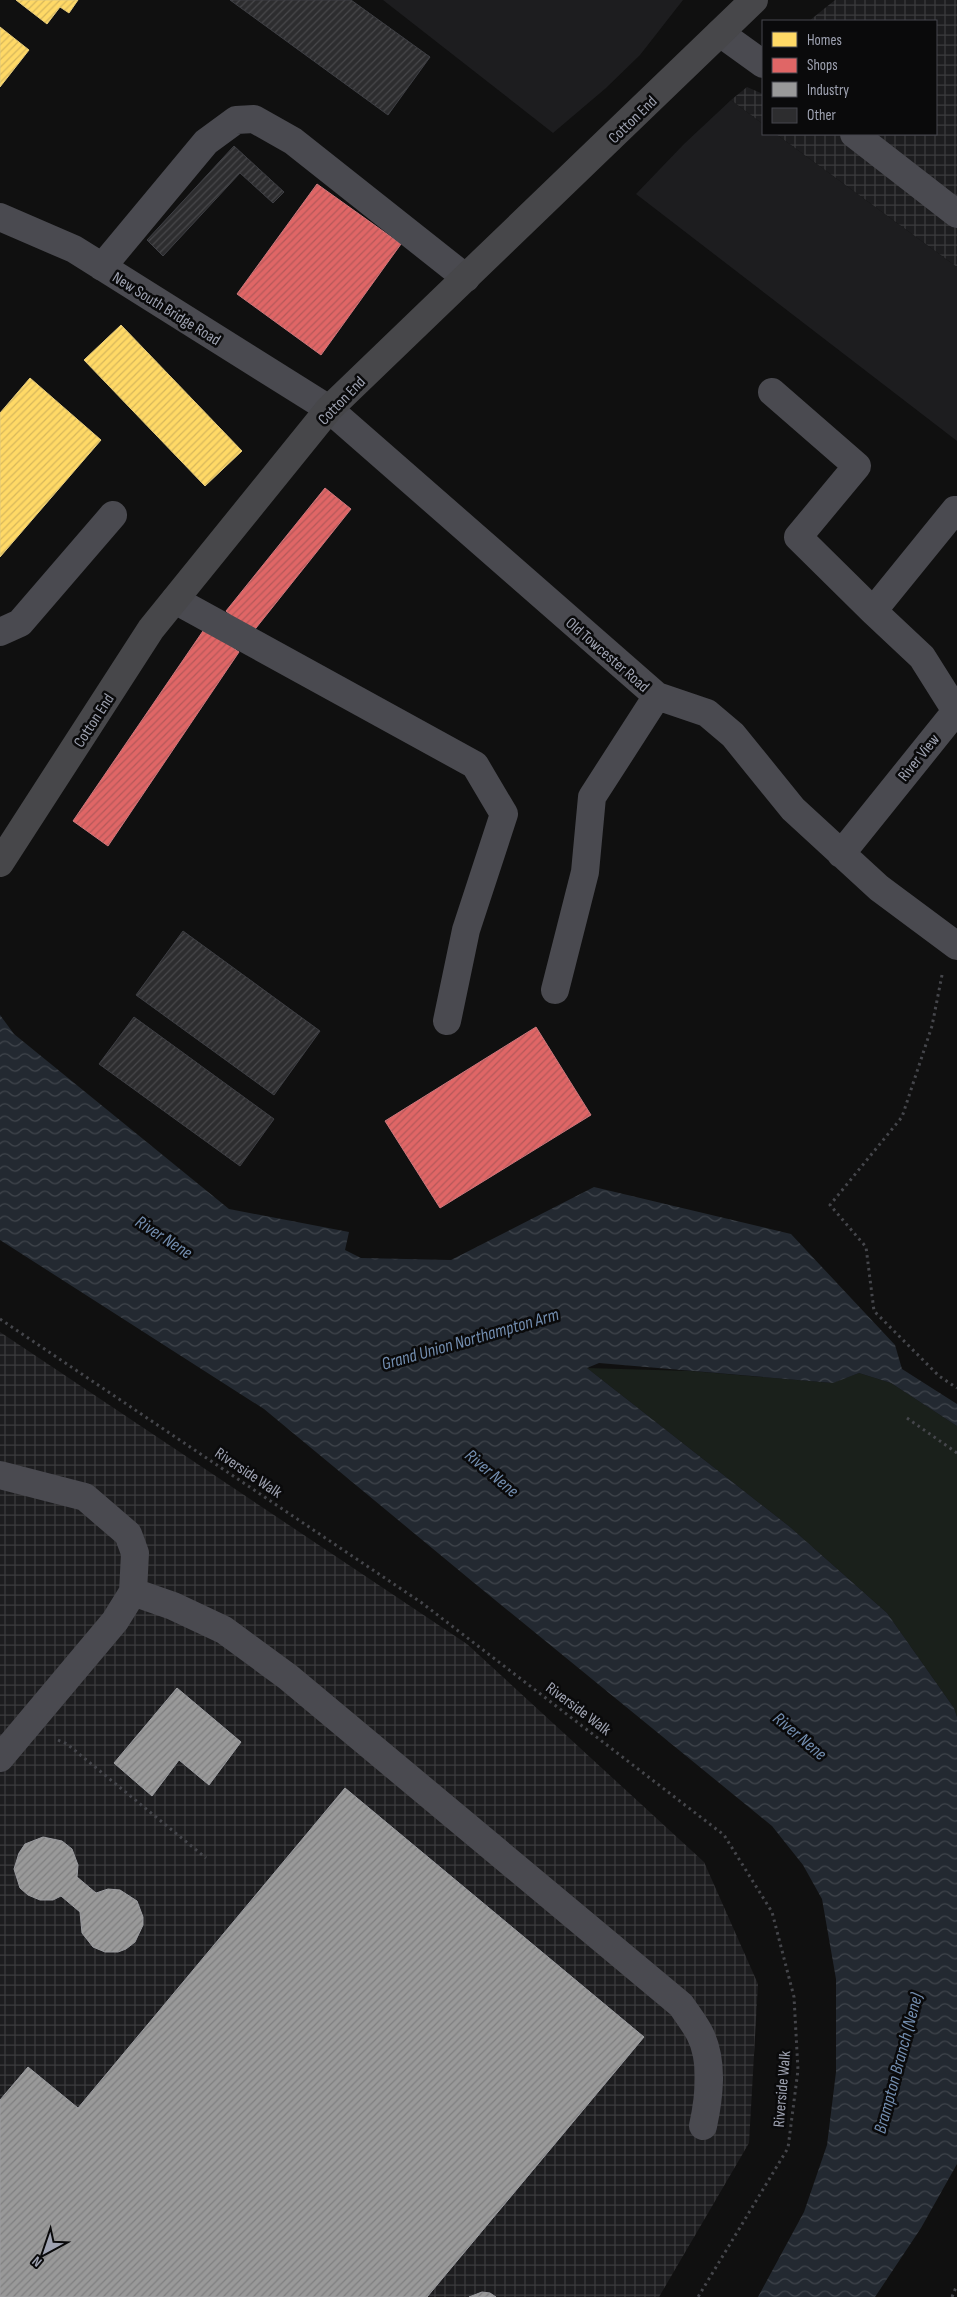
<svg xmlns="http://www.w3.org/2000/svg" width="957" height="2297" viewBox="0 0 957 2297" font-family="'Sofia Sans Condensed',sans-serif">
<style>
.built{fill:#1d1d1f}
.industrial{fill:url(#industrial-grid)}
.green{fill:#1a201b}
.water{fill:url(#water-waves)}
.homes{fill:url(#homes-hatch);stroke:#e2c97d}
.shops{fill:url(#shops-hatch);stroke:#cc787d}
.industry{fill:url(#industry-hatch);stroke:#9b9ca0}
.building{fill:url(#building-hatch);stroke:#3e3f44}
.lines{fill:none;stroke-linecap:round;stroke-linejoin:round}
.path{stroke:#45464b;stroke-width:3;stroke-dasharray:2.5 4;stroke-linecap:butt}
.minor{stroke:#4a4a50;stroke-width:28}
.highway{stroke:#47474a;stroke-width:28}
.labels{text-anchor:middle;stroke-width:5;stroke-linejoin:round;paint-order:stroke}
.street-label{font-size:16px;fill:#9fa3b2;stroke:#0a0a0b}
.water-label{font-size:18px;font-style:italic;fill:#738eb0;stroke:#0a0a0b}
</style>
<defs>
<pattern id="industrial-grid" width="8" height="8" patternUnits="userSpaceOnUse" patternTransform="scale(1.25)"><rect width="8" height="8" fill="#1d1d1f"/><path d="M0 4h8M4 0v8" fill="none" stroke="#3b3b3d"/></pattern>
<pattern id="water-waves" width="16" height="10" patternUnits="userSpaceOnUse" patternTransform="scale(1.25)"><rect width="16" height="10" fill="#232931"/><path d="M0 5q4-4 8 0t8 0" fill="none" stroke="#40454c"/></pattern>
<pattern id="homes-hatch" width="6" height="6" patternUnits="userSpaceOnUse" patternTransform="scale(1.25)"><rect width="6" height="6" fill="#ffd966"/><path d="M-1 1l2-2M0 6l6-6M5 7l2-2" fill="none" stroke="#d6b75c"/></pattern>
<pattern id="shops-hatch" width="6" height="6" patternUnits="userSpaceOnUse" patternTransform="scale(1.25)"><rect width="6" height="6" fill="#e06666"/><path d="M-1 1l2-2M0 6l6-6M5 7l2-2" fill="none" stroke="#b4595a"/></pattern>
<pattern id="industry-hatch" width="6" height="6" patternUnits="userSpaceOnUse" patternTransform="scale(1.25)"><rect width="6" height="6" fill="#999"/><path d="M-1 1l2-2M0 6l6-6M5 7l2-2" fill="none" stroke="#7f7f80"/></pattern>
<pattern id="building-hatch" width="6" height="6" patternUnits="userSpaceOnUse" patternTransform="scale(1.25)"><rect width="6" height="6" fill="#2d2d2f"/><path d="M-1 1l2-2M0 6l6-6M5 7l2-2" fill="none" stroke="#48484b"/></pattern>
</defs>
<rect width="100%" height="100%" fill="#101010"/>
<path class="built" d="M383 0H683L640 55 606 88 553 133Z
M731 100 763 124V134H776L957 267V441L636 194 684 144Z"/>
<path class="industrial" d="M835 0H957V267L776 134H936V21H809Z
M747 87 763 94V124L731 100Z
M0 1332 467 1644 704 1862 758 1984 749 2143 659 2297H0Z"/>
<path class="green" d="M587 1368 691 1371 832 1383 859 1373 891 1383 957 1426V1717L954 1708 887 1613 790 1527Z"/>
<path class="water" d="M0 1015 14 1034 229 1209 349 1232 345 1250 361 1258 451 1260 594 1187 791 1234 895 1345 902 1369 957 1404V1426L891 1383 859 1373 833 1383 599 1363 587 1368 790 1527 887 1613 954 1708 957 1717V2164L921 2228 875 2297H758L804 2212 827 2145 836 2072V1979L822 1899 803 1865 772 1826 473 1582 264 1409 0 1240Z"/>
<path class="homes" d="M16 0H78L69 13 60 7 47 24Z
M0 27 29 50 0 87Z
M121 325 242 451 205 486 84 360Z
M30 378 101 440 0 557V413Z"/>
<path class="shops" d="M317 184 401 244 321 355 237 294Z
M325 488 351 509 252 633 226 611Z
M205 628 239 652 108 846 73 821Z
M536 1027 591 1115 440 1208 385 1121Z"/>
<path class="industry" d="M177 1688 241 1742 209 1785 179 1760 152 1796 114 1763Z
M345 1788 644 2037 427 2297H0V2100L28 2067 78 2108Z
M43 1837 62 1841 72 1849 78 1865 77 1877 96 1893 108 1889 120 1890 137 1901 143 1917V1925L135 1942 126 1949 118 1952H105L93 1947 82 1933 80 1912 61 1896 53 1900H40L28 1895 20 1888 14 1869 19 1853 25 1844Z
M482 2292 490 2293 496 2297H469Z"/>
<path class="building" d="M230 0H351L430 57 388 115Z
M234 146 284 192 273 203 240 173 163 256 147 240Z
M183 931 320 1031 274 1095 136 995Z
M134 1017 274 1119 240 1166 99 1064Z"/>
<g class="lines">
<path class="path" d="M942 975 932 1026 902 1117 830 1205 866 1247 874 1311 939 1376 957 1388
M0 1319 422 1603 724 1835 772 1912 794 1997 798 2070 788 2148 698 2297
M907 1418 957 1453
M58 1740 67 1744 206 1858
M952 2297 957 2285"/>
<path class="minor" d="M720 33 763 64
M854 134 957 214
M0 217 74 249 329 409 657 696 707 713 733 735 793 809 879 888 957 946
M102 267 206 142 236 120 254 119 293 141 466 278
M772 392 857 466 798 537 873 611
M175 600 475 765 504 814 466 930 447 1021
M0 632 20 623 113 515
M841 854 956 711 922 657 873 611 955 510
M555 990 585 872 592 797 657 696
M0 1475 85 1497 128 1534 135 1553 133 1592 115 1621 0 1758
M133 1592 173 1606 224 1630 288 1677 681 2005C687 2014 695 2024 700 2034 714 2062 709 2098 703 2126"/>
<path class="highway" d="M0 863 151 629 329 409 754 0"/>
</g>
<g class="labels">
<g class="street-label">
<text transform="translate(632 119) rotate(-44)" y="6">Cotton End</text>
<text transform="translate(167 308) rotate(32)" y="6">New South Bridge Road</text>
<text transform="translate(341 400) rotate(-46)" y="6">Cotton End</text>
<text transform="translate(608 654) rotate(41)" y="6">Old Towcester Road</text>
<text transform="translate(93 720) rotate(-57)" y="6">Cotton End</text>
<text transform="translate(918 757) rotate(-51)" y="6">River View</text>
<text transform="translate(249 1472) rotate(34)" y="6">Riverside Walk</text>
<text transform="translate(579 1708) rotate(37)" y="6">Riverside Walk</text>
<text transform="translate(781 2089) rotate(-85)" y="6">Riverside Walk</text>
</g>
<g class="water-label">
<text transform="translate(164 1237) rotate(33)" y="6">River Nene</text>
<text transform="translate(470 1339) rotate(-16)" y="6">Grand Union Northampton Arm</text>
<text transform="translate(492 1473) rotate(40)" y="6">River Nene</text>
<text transform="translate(800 1736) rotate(40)" y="6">River Nene</text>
<text transform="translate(898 2063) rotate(-75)" y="6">Brampton Branch (Nene)</text>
</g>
</g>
<rect x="762" y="20" width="175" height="115" fill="#0a0a0b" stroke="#46474e"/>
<rect x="772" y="32" width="25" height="15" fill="#ffd966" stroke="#46474e"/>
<text x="807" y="45" font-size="15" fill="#9fa3b2">Homes</text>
<rect x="772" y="58" width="25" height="15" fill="#e06666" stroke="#46474e"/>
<text x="807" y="70" font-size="15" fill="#9fa3b2">Shops</text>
<rect x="772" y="82" width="25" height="15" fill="#999999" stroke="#46474e"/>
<text x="807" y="95" font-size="15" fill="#9fa3b2">Industry</text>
<rect x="772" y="108" width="25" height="15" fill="#2d2d2f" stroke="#46474e"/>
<text x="807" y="120" font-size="15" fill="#9fa3b2">Other</text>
<g transform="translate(45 2252) rotate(220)" stroke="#0a0a0b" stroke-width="4" paint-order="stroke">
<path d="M0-4L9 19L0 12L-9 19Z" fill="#9fa3b2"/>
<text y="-8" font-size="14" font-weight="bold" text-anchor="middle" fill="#9fa3b2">N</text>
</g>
</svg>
